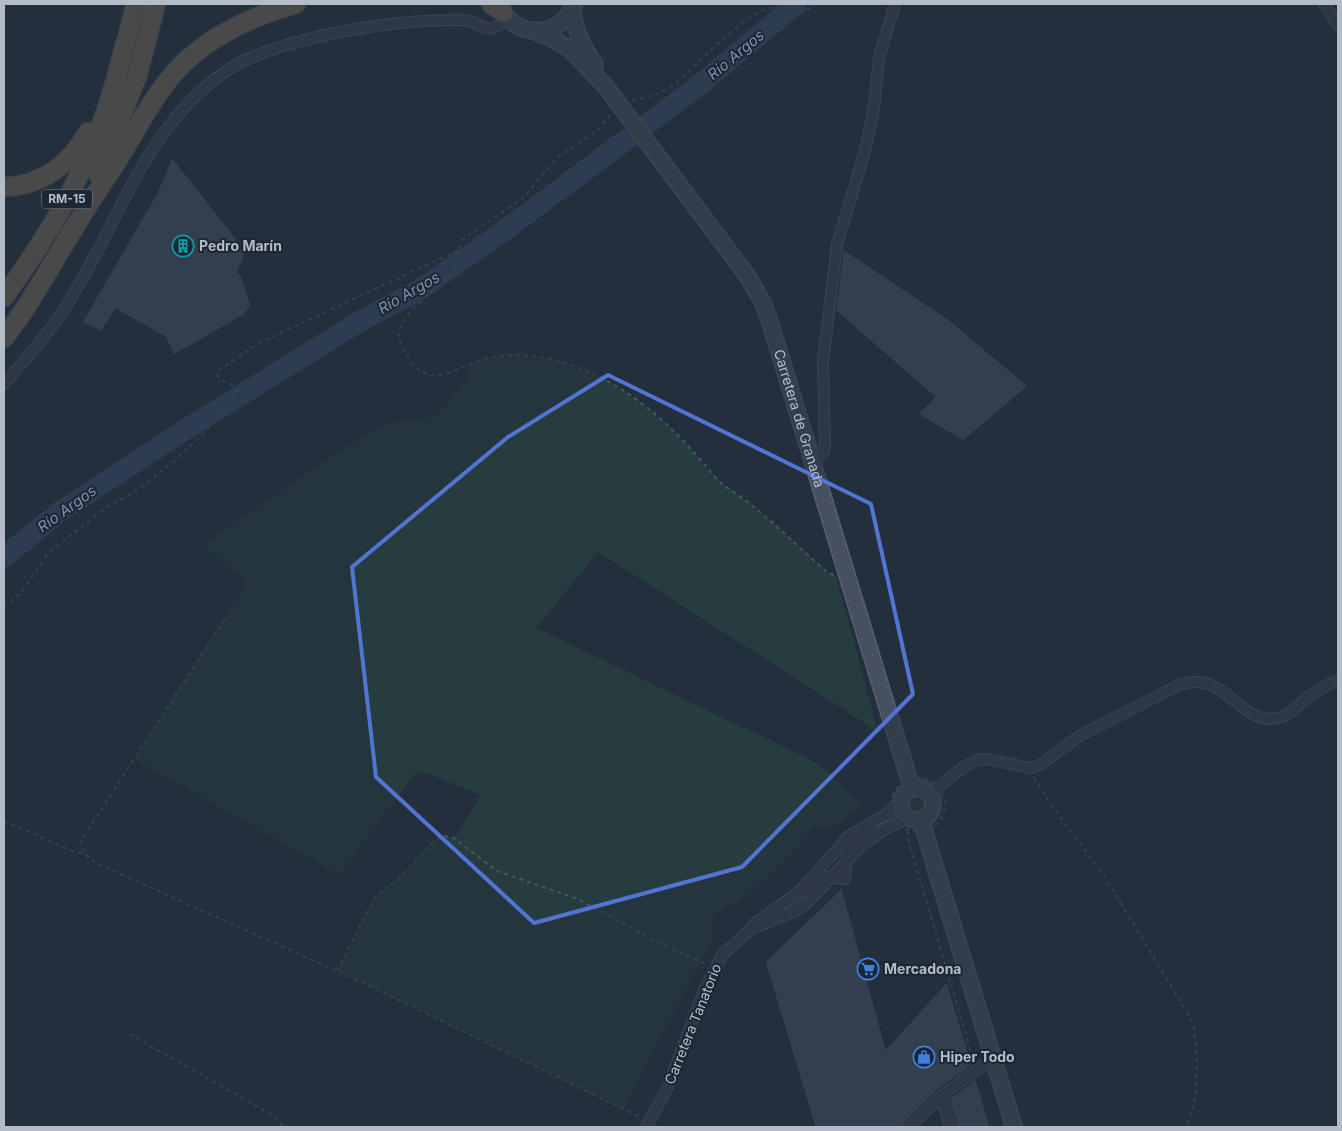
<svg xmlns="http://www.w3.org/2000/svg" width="1342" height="1131" viewBox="0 0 1342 1131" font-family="Inter,sans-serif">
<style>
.green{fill:#263c3f}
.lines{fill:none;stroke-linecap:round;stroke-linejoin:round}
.river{stroke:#394c67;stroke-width:21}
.building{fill:#455162;stroke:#1f2835}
.street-casing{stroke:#565f6c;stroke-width:12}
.secondary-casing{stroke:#565f6c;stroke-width:18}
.highway-casing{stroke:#434c59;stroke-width:21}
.path{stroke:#44595c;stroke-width:2;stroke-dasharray:4 4;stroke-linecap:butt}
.street{stroke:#38414e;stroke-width:10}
.secondary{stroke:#465061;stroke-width:15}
.highway{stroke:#746855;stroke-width:19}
.secondary-bridge-casing{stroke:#565f6c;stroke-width:18;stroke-linecap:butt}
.secondary-bridge{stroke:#465061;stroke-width:15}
.marked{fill:none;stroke:#5274d3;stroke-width:4;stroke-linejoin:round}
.labels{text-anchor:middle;stroke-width:4;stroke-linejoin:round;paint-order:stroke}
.shield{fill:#1d2633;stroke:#878f9c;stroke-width:1}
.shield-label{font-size:12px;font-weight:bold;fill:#b4bcc9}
.poi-label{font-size:14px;font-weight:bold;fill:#b4bcc9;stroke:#1d2633;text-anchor:start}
.street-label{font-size:14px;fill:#b4bcc9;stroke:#1d2633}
.water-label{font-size:15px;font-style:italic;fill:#7c92b1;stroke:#1d2633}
</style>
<rect width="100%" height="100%" fill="#242f3e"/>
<path class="green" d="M509 355C589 361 635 390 690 448 701 460 710 474 723 484 730 490 738 494 745 500 774 522 800 548 828 573L836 576 879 736 868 725 598 552 536 628 809 759 825 769 862 806 831 829H812L794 852 748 895 714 913 713 937 624 1110 337 971 375 897 398 879 434 841 445 836 455 838 481 795 418 770 339 875 134 759 247 582 202 545 346 446 391 422 435 416 468 379 469 365 485 359Z
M905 804a13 13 0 1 1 26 0a13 13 0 1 1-26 0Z"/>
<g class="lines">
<path class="river" d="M4 557 58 513 183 431 362 320 419 290 501 233 702 83 796 4"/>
</g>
<path class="building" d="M172 157 235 237 245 256 237 272 241 275 251 306 244 315 174 355 165 337 116 309 101 332 82 322 157 193Z
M843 249 948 319 1028 386 963 441 918 414 935 397 836 311Z
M842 888 886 1049 947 982 972 1065 936 1091 905 1122 903 1127H815L765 962Z
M976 1079 990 1127H957L949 1099Z"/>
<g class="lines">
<g class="street-casing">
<path id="street" d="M1324 4 1338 25
M4 384C24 361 46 337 63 311 118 228 145 120 234 66 251 56 271 50 290 44 344 29 402 20 458 20 488 20 477 39 509 20
M813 462 823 453 825 448 823 362 837 245 866 147 874 107 879 58 895 4
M929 794 964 767 977 760 987 759 1030 768 1040 765 1081 735 1181 684C1229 670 1240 730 1281 717 1293 713 1299 704 1308 697 1317 690 1328 684 1338 680
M807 892 826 877 845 879 847 850 872 827
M754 924 799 892 849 836 884 816 902 800
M941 1096 950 1127
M646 1127 667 1089 705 988 722 955 751 929 794 912 808 902 862 845 885 829 906 819H912
M910 1127 941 1096 993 1058"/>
</g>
<g class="secondary-casing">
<g id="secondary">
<path d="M500 4C512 40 561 40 574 4"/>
<path d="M573 6C572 28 584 48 595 65"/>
<path d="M536 32 551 38 570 49 606 87"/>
<path id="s1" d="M748 277 763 303 770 322 912 789"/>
<circle cx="917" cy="804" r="16"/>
<path d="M921 820 1014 1127"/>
</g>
</g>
<g class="highway-casing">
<path id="highway" d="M491 4 503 12
M98 174 137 77 156 4
M4 187C41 186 71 164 88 132
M4 297C45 240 82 180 105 114 117 78 126 40 136 4
M4 338C34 300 55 257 81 217 94 195 109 175 122 153 142 120 159 85 189 58 220 31 256 15 296 4"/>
</g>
<path class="path" d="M632 101 660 93 671 87C701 63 728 28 763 10 785 0 789 27 816 4
M610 115 598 130 557 158 523 198 462 240C457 249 460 260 455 269 444 288 390 315 400 342 405 354 417 373 430 375 448 378 468 363 484 359 513 351 547 356 574 366 619 382 658 413 690 448 702 460 711 474 723 485 730 490 738 494 745 500 774 522 800 549 828 573L834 575
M4 607 24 589 48 553 104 509 141 488 173 462 206 431 237 393C235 383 227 384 220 379L217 374 219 370 261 342 457 251
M225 619 86 833 80 845 89 859 98 864 359 981 640 1117
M1034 777 1051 805 1105 877 1194 1024 1197 1062 1195 1100 1187 1127
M891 805a27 27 0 1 1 54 0a27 27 0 1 1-54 0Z
M4 821 70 850 82 853
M908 831 909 842 973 1059
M337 971 375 897 398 879 434 841 445 836 454 838 497 871 578 899 659 943 706 964
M129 1034 276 1117 283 1127"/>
<use href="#street" class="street"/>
<use href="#secondary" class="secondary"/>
<use href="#highway" class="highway"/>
<g class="secondary-bridge-casing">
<path id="secondary-bridge" d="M606 87 748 277"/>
</g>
<use href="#secondary-bridge" class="secondary-bridge"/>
</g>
<path d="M0 0H1342V1131H0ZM608 375 871 504 913 694 742 867 534 923 376 777 352 567 508 437Z" fill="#242f3e" fill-opacity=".55" fill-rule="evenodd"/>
<path class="marked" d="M608 375 871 504 913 694 742 867 534 923 376 777 352 567 508 437Z"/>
<defs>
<g id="building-ring" transform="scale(1.125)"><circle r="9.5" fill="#1d2633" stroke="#0f9aa8" stroke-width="1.5"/><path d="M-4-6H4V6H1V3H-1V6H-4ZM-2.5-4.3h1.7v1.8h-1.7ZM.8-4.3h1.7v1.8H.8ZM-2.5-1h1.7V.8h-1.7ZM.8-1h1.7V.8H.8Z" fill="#0f9aa8"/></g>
<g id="supermarket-ring" transform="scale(1.125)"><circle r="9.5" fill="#1d2633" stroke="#3f7fe0" stroke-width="1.5"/><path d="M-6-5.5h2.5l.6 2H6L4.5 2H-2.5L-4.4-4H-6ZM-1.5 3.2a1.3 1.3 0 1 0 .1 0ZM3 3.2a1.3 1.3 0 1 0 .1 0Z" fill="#3f7fe0"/></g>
<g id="shop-ring" transform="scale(1.125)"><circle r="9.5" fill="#1d2633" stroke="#3f7fe0" stroke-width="1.5"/><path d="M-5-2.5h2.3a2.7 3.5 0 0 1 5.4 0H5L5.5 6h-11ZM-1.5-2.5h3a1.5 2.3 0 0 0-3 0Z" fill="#3f7fe0"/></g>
</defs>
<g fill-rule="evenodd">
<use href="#building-ring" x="183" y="246"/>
<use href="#supermarket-ring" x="868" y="969"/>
<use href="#shop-ring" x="924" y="1057"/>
</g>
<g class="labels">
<rect class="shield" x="42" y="189.5" width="50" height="19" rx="4"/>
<g class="shield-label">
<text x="67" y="203">RM-15</text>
</g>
<g class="poi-label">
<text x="199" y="251">Pedro Marín</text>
<text x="884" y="974">Mercadona</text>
<text x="940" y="1062">Hiper Todo</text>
</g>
<g class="street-label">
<text dy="5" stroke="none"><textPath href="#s1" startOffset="151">Carretera de Granada</textPath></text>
<text transform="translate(693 1024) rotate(-68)" y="5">Carretera Tanatorio</text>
</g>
<g class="water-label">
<text transform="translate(736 55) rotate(-40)" y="5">Río Argos</text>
<text transform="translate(409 293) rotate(-30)" y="5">Río Argos</text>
<text transform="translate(67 509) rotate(-36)" y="5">Río Argos</text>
</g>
</g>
<rect width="1342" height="1131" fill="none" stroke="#b4bcc9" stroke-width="10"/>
</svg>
